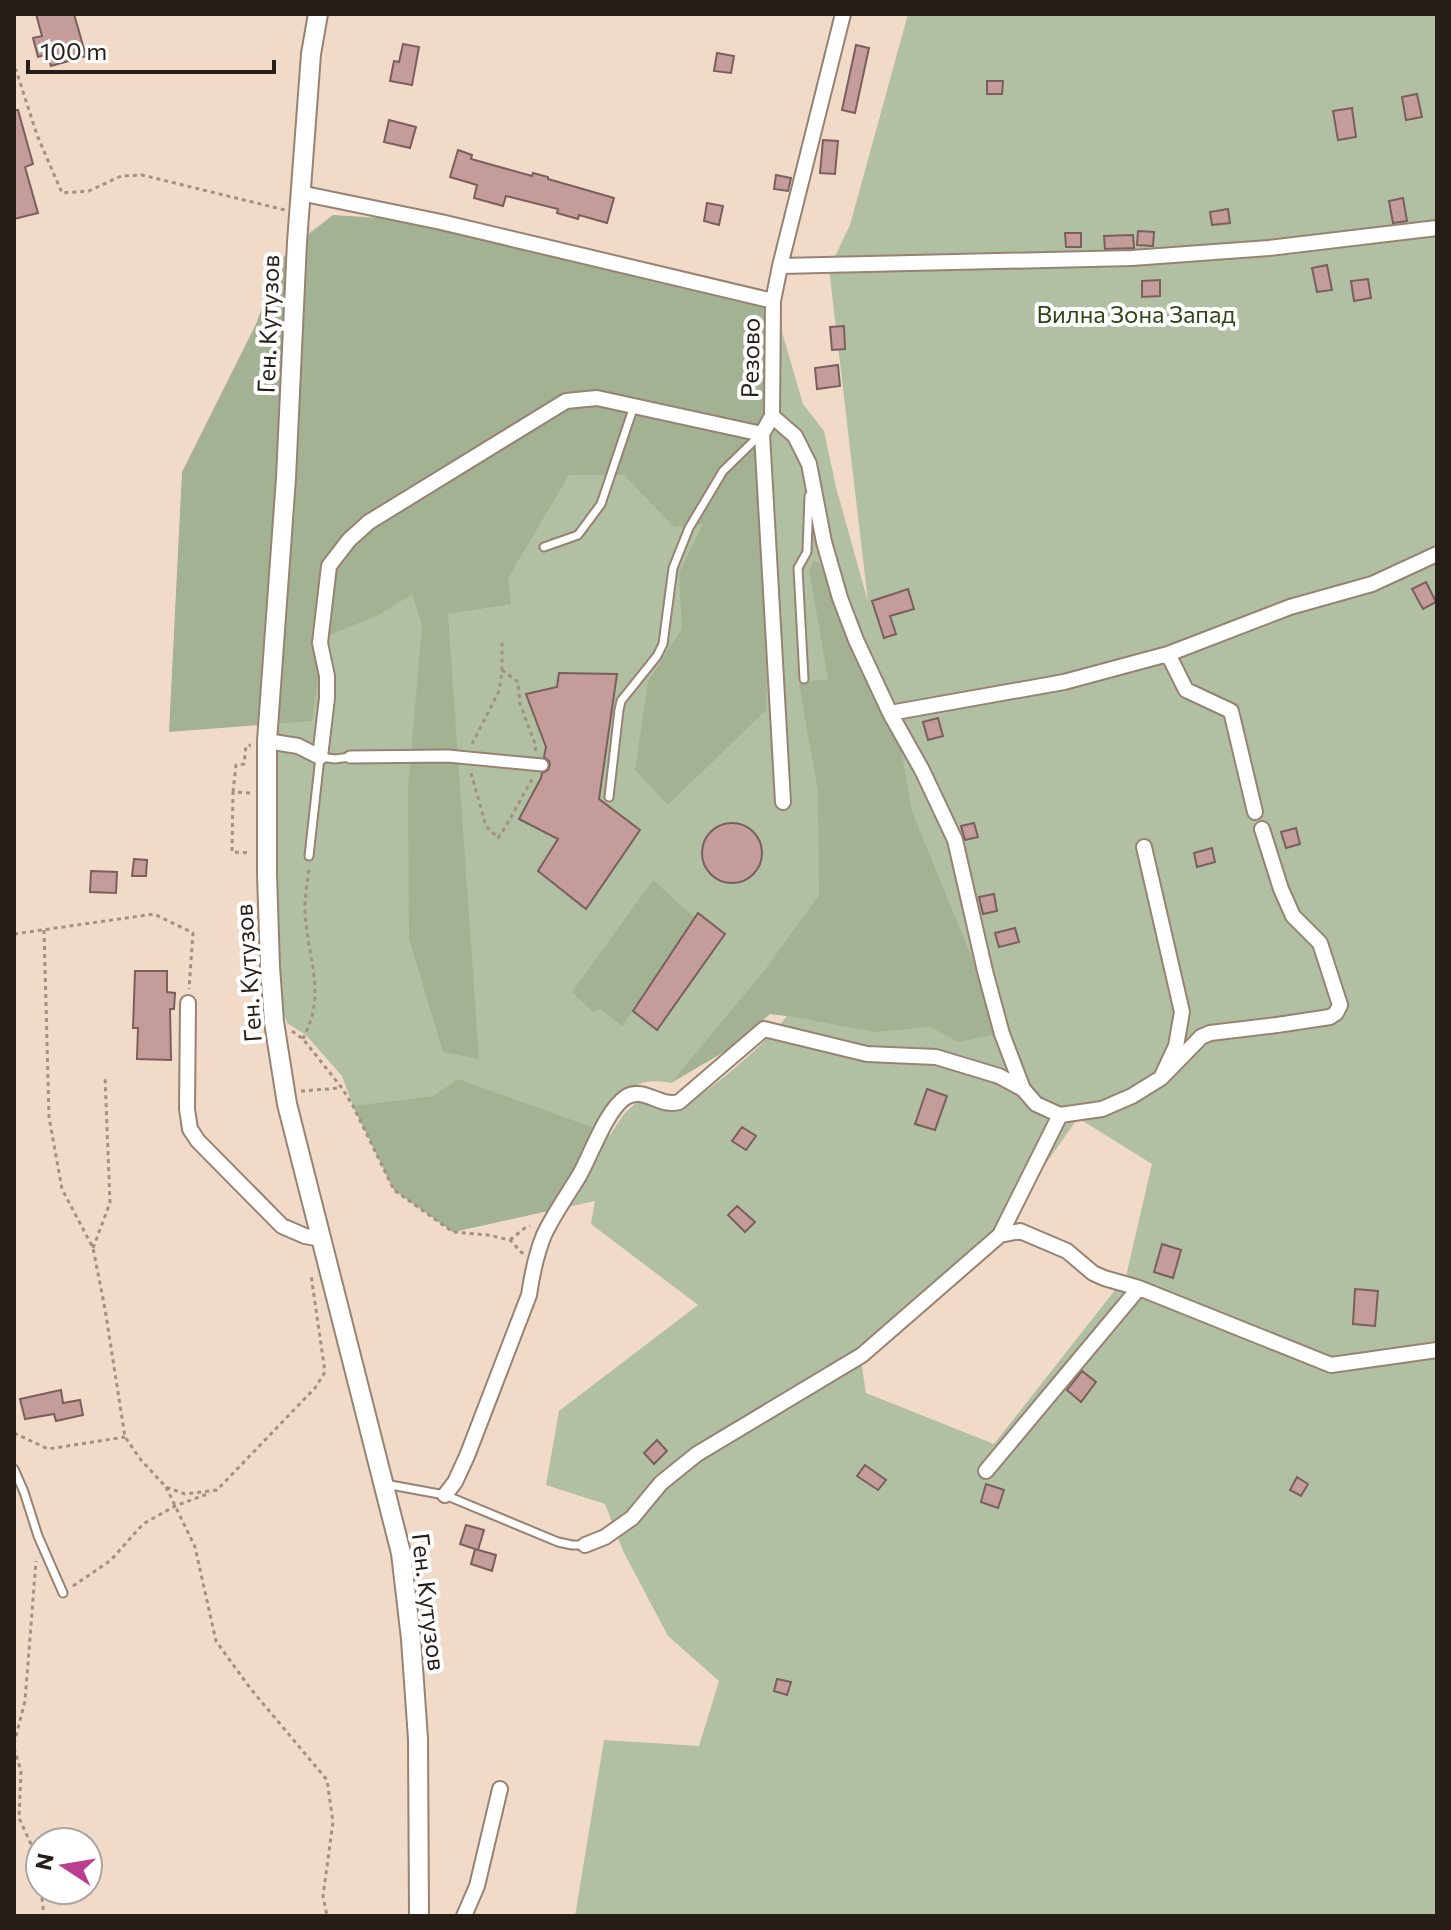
<svg xmlns="http://www.w3.org/2000/svg" width="1451" height="1930" viewBox="0 0 1451 1930" font-family="Commissioner,sans-serif">
<style>
.green{fill:#b1c0a3;fill-rule:evenodd}
.forest{fill:#a2b293}
.building{fill:#c49d9a;stroke:#7a5f5d;stroke-width:2}
.lines{fill:none;stroke-linecap:round;stroke-linejoin:round}
.service-casing{stroke:#988271;stroke-width:11}
.pedestrian-casing{stroke:#988271;stroke-width:15}
.minor-casing{stroke:#988271;stroke-width:18}
.tertiary-casing{stroke:#988271;stroke-width:22}
.path{stroke:#a29083;stroke-width:3;stroke-dasharray:4 4;stroke-linecap:butt}
.service{stroke:#fff;stroke-width:7}
.pedestrian{stroke:#fff;stroke-width:11}
.minor{stroke:#fff;stroke-width:14}
.tertiary{stroke:#fff;stroke-width:18}
.labels{text-anchor:middle;stroke-width:8;stroke-linejoin:round;paint-order:stroke}
.park-label{font-size:24px;fill:#304515;stroke:#fff}
.street-label{font-size:24px;fill:#271e18;stroke:#fff}
</style>
<rect width="100%" height="100%" fill="#f2dac8"/>
<path class="green" d="M908 14H1437V1916H575L604 1740 699 1746 719 1681 668 1636 623 1551 605 1504 546 1485 559 1411 698 1305 591 1224 595 1201 453 1232 394 1190 353 1106 342 1076 306 1035 287 1023 285 1017 273 1002 267 874 297 242 333 215 773 301 803 404 824 431 836 487 868 602 829 269 850 225ZM770 1014 787 1016C759 1051 718 1083 681 1109L639 1100 623 1115 610 1135 603 1131C621 1099 628 1074 671 1083L732 1047ZM1078 1118 1152 1164 1126 1276 994 1444 866 1393 861 1361 983 1253Z"/>
<path class="forest" d="M333 215 441 222 773 301 766 710 668 805 635 770 648 681 682 629 679 573 703 524 674 527 624 475H569L508 578 511 604 448 614 479 1059 443 1052 409 939 408 789 422 625 412 594 379 615 324 637 312 721 169 732 182 472 256 324 280 260Z
M814 561 821 564 857 656 900 743 912 812 1003 1033 958 1042 930 1027 876 1032 788 1016 770 1014 732 1047 671 1083 764 971 819 895 818 792 799 683 828 679 809 569Z
M653 880 695 918 622 1026 600 1009 593 1012 572 992Z
M458 1079 603 1131 560 1208 453 1232 394 1190 353 1106 434 1096Z"/>
<path class="building" d="M36 14H74L86 56 51 66 47 54 38 57 33 38 42 36Z
M403 44 419 47 412 85 390 81 394 61 399 62Z
M856 45 869 48 855 113 842 110Z
M717 53 734 56 731 73 714 71Z
M987 81H1003L1002 94H987Z
M1417 94 1422 117 1406 120 1402 97Z
M1352 108 1356 137 1338 140 1333 111Z
M14 110H18L33 164 25 167 38 213 14 219Z
M389 120 416 127 410 148 384 142Z
M823 140 838 141 835 174 820 173Z
M458 150 472 155 471 159 532 176 533 173 548 177V179L614 198 607 223 579 215 578 219 557 213 558 209 506 196 503 206 474 198 477 185 450 177Z
M776 175 791 178 788 191 774 189Z
M1403 198 1407 221 1393 223 1389 201Z
M707 203 723 206 719 225 704 221Z
M1228 209 1230 223 1212 225 1210 212Z
M1138 231 1154 232 1153 246 1137 245Z
M1065 233H1081V247H1066Z
M1133 235 1134 248 1105 249 1104 236Z
M1327 265 1332 290 1317 292 1312 268Z
M1368 279 1371 298 1354 301 1351 281Z
M1160 280V296L1142 297V281Z
M844 326 845 349 832 350 830 327Z
M838 365 840 386 817 389 815 368Z
M1426 582 1436 602 1423 609 1412 589Z
M908 589 914 609 890 616 896 634 884 638 872 601Z
M559 673 617 674 599 799 640 830 586 909 538 871 558 839 519 819 541 778 542 773 548 770 550 765 549 761 544 757 546 747 526 694 557 687Z
M938 718 943 736 928 740 923 722Z
M702 853a30 30 0 1 1 60 0a30 30 0 1 1-60 0Z
M974 823 978 837 965 840 961 826Z
M1296 828 1300 844 1286 848 1281 832Z
M1212 848 1215 862 1197 867 1194 853Z
M134 859 147 860 146 876H132Z
M91 871 117 872 116 893 90 892Z
M994 894 997 911 983 914 979 897Z
M698 913 725 934 657 1030 633 1011Z
M1015 928 1019 942 999 947 995 933Z
M135 971H167V992L175 993 174 1009H170L171 1060 137 1059 138 1028H133Z
M927 1089 947 1096 935 1130 915 1124Z
M742 1127 756 1136 746 1150 732 1141Z
M737 1206 755 1222 745 1232 728 1215Z
M1162 1244 1181 1250 1173 1278 1154 1272Z
M1355 1289 1378 1291 1375 1326 1353 1324Z
M1082 1371 1096 1382 1081 1402 1067 1390Z
M61 1390 63 1403 80 1400 83 1415 56 1421 54 1414 25 1419 20 1399Z
M657 1440 667 1451 654 1464 644 1453Z
M865 1465 886 1480 878 1490 857 1476Z
M1297 1477 1308 1484 1301 1496 1290 1490Z
M986 1484 1004 1490 998 1508 981 1502Z
M466 1525 484 1530 478 1550 460 1544Z
M475 1549 496 1555 492 1571 471 1564Z
M777 1679 791 1682 787 1695 774 1691Z"/>
<g class="lines">
<g class="service-casing">
<path id="service" d="M544 547 578 535 601 504 634 406
M804 679 798 568 807 552 809 496
M609 797 619 710 621 701 657 656 663 644 673 568 689 528 723 471 760 435
M309 856 320 757 335 759 350 757
M14 1469 24 1492 38 1536 63 1593
M385 1484 445 1495 558 1542 572 1545H585"/>
</g>
<g class="pedestrian-casing">
<path id="pedestrian" d="M350 757 448 756 542 765"/>
</g>
<g class="minor-casing">
<path id="minor" d="M300 193 441 222 773 301 772 416 762 434 783 802
M780 266 1132 258 1269 248 1437 228
M773 301 780 266 843 14
M772 416 795 436 809 464 824 542 840 598 856 640 890 713 922 770 955 840 985 971 1002 1034 1023 1089
M1168 654 1290 607 1372 584 1437 554
M890 713 1064 682 1168 654 1186 690 1231 711 1255 812
M267 741 298 746 320 757 327 698V676L320 643 329 566 349 540 369 522 566 401 597 398 762 434
M188 1003 187 1109 190 1129 198 1141 282 1226 305 1236 321 1239
M1161 1078 1201 1037 1210 1033 1277 1025 1330 1017 1336 1013 1340 1005 1320 943 1293 916 1281 889 1262 829
M1060 1115 1102 1109 1132 1096 1161 1078 1176 1046 1182 1012 1144 847
M986 1471 1139 1288
M445 1495 455 1482 467 1456 529 1295C532 1275 536 1254 544 1235 552 1217 568 1194 579 1176 591 1155 606 1110 626 1097 644 1086 660 1108 679 1102L764 1029 867 1054 936 1057 999 1076 1023 1089 1036 1104 1060 1115 1000 1235
M585 1545 605 1537 632 1518 661 1483 697 1454 862 1355 1000 1235 1020 1231 1067 1251 1093 1273 1104 1278 1139 1288 1331 1365 1437 1350
M464 1916 477 1886 500 1789"/>
</g>
<g class="tertiary-casing">
<path id="tertiary" d="M318 14 311 54 297 242 286 478 267 741V874L270 967 274 1022 287 1104 401 1553 411 1639 418 1739 419 1916"/>
</g>
<path class="path" d="M14 69 16 70 37 135 62 193 89 191 121 176 142 175 285 210
M502 670 518 682 520 704 536 746 535 751
M472 744 499 691 502 672V642
M471 773 486 826 498 838 506 826 532 779
M233 792 236 765 244 764 246 746 251 745
M250 793 233 792 232 852 251 853
M44 930 49 1117 62 1189 93 1248 105 1309 125 1437 141 1460 166 1487 185 1494 217 1490 315 1388 325 1372 311 1275
M14 934 154 914 193 933 189 989
M292 1031 303 1039 342 1088 353 1106 394 1190 453 1232 488 1235 510 1240 523 1254
M303 1039C306 1032 310 1024 312 1016 320 985 309 954 306 923 303 904 307 886 309 868
M301 1091 341 1088
M510 1240 525 1228 530 1226
M93 1248 110 1203 105 1077
M14 1433 48 1449 125 1437
M166 1487 195 1547 216 1641 250 1688 327 1780 333 1822 323 1896 327 1916
M73 1586 111 1560 143 1524 175 1506 210 1493
M14 1744 25 1701 36 1561
M14 1748 21 1771 19 1818 36 1855 40 1884
M41 1890 44 1916"/>
<use href="#service" class="service"/>
<use href="#pedestrian" class="pedestrian"/>
<use href="#minor" class="minor"/>
<use href="#tertiary" class="tertiary"/>
</g>
<g class="labels">
<g class="park-label">
<text x="1136" y="323">Вилна Зона Запад</text>
</g>
<g class="street-label">
<text transform="translate(269 324) rotate(-88)" y="8">Ген. Кутузов</text>
<text transform="translate(751 358) rotate(-89)" y="8">Резово</text>
<text transform="translate(249 973) rotate(-94)" y="8">Ген. Кутузов</text>
<text transform="translate(428 1602) rotate(83)" y="8">Ген. Кутузов</text>
</g>
</g>
<rect width="1451" height="1930" fill="none" stroke="#271e18" stroke-width="32"/>
<g transform="translate(64 1866) rotate(282)"><circle r="38" fill="#ffffff" stroke="#a9a5a3" stroke-width="2"/>
<path d="M0-6L14 30L0 20L-14 30Z" fill="#ba3f91"/>
<text y="-12" font-size="22" font-weight="bold" text-anchor="middle" fill="#271e18">N</text>
</g>
<path d="M28 60v12h246v-12" fill="none" stroke="#271e18" stroke-width="4"/>
<text x="40" y="60" font-size="24" fill="#271e18" stroke="#ffffff" stroke-width="6" paint-order="stroke">100 m</text>
</svg>
